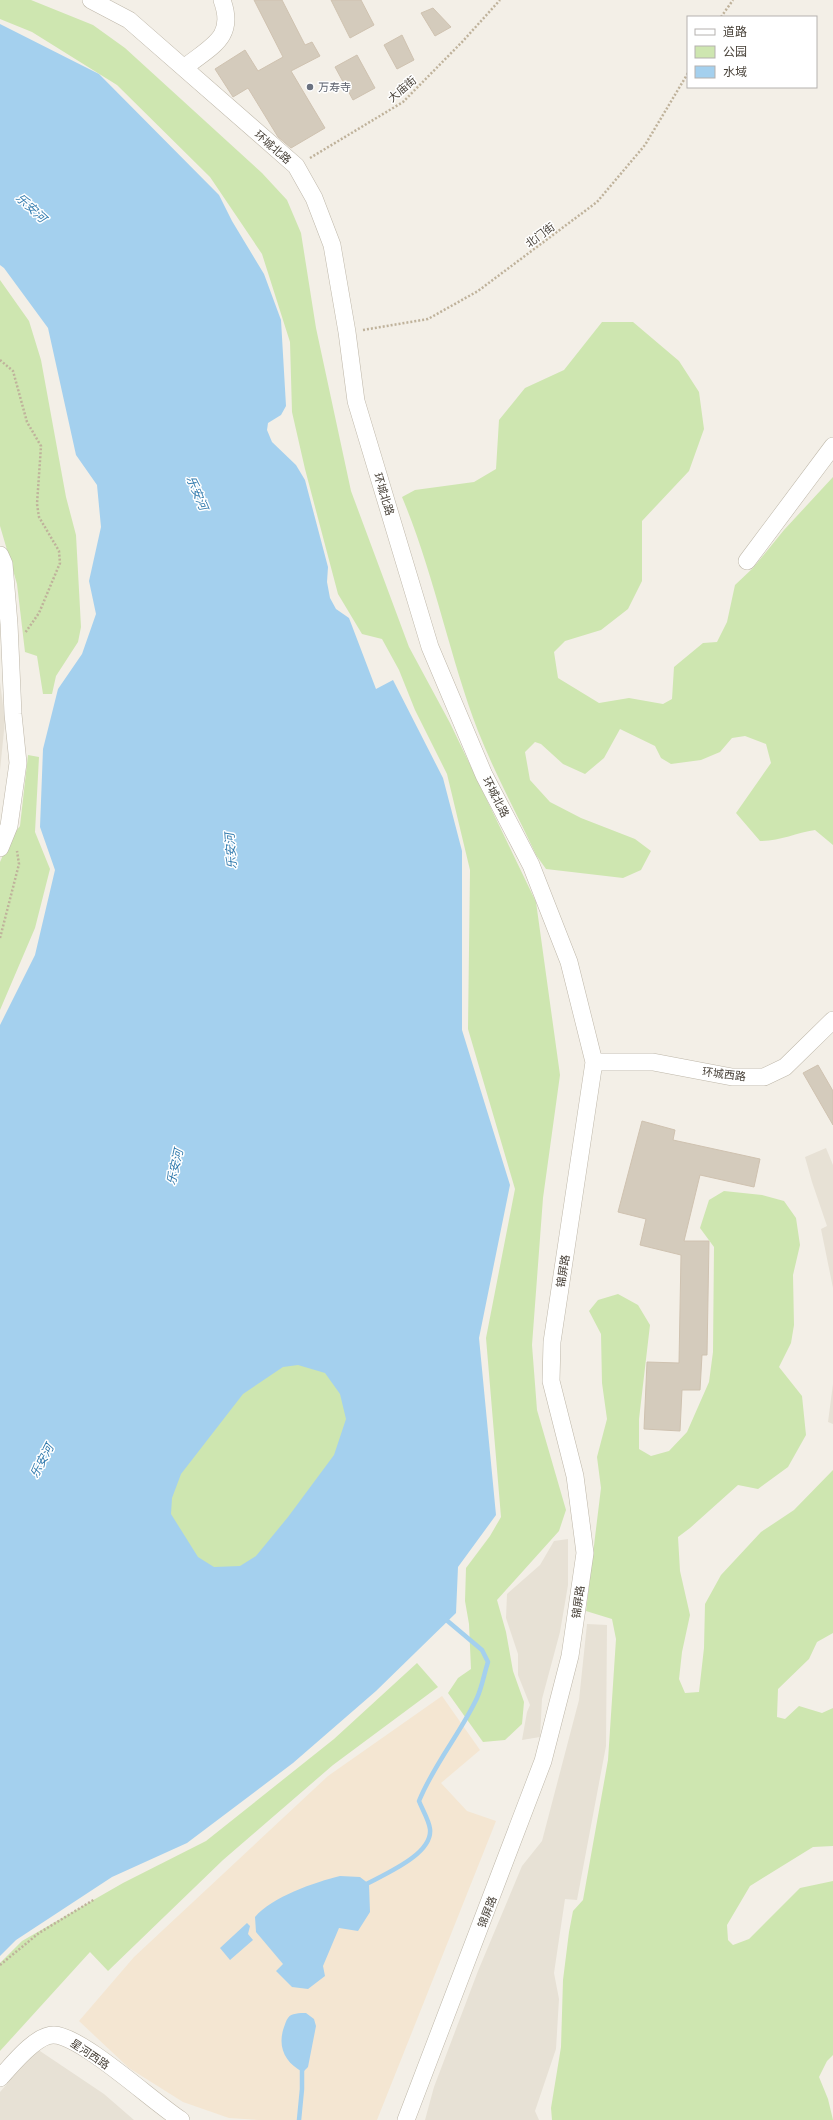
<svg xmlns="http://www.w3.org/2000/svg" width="833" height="2120" viewBox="0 0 833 2120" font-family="Overpass,'Noto Sans SC',sans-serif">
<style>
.residential{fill:#e7e1d5}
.commercial{fill:#f4e6d2}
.green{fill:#cee6b0}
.water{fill:#a4d0ee;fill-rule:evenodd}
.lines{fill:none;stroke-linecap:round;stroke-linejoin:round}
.stream{stroke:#a4d0ee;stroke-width:4.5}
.building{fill:#d4cbbc;stroke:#cfc2b0}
.minor-casing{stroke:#beb7a9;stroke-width:18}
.path{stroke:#bfb29b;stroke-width:2.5;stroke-dasharray:2 2;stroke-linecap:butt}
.minor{stroke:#fff;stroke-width:17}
.worship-dot{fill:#6b7280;stroke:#fff;stroke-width:1.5}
.labels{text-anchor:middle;stroke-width:3;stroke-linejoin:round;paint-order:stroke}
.worship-label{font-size:11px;fill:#5b616d;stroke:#fff;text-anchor:start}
.street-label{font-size:11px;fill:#463f36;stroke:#fff}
.water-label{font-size:12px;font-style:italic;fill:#327bae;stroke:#fff}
</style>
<rect width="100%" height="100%" fill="#f3efe7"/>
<path class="residential" d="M0 682 5 721 0 770Z
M826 1148 833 1165V1288L821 1229 827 1226 812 1182 805 1157Z
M833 1384V1424L828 1422Z
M568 1539V1585L560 1632 542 1699 540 1737 522 1740 527 1712 530 1705 518 1675V1654L506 1618 507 1594 540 1565 554 1541Z
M587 1624 607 1625 606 1746 577 1900 565 1899 554 1973 559 1999 556 2049 535 2111 539 2120H425L434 2087 478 1971 522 1866 542 1841 579 1700Z
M37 2049 104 2094 134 2120H0V2092Z"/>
<path class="commercial" d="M442 1696 480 1750 441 1783 467 1811 496 1821 377 2120H259L229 2118 183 2102 129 2068 79 2021 134 1957 328 1776Z"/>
<path class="green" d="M0 0H31L93 25 125 48 262 173 287 200 301 233 316 328 351 491 409 647 450 723 536 902 560 1075 543 1198 532 1345 537 1410 566 1510 559 1531 497 1600 506 1632 513 1671 524 1702 522 1724 505 1740 483 1742 448 1693 458 1678 471 1669 469 1624 465 1601 466 1568 490 1536 501 1517 486 1338 515 1189 468 1029 470 870 447 774 415 710 399 670 382 639 362 634 338 594 305 469 292 412 290 342 262 254 210 177 117 85 32 32 0 19Z
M0 280 29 321 41 360 66 497 76 535 81 627 78 642 56 676 52 694H43L37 656 25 652 17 584 0 526Z
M602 322H633L679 361 699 392 704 429 689 471 642 521V581L628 609 601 630 565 641 554 652 558 678 599 703 629 698 663 704 672 699 674 667 703 643 717 642 727 622 735 585 753 568 784 530 833 477V845L815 830C796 833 780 841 760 841L736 813 771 763 766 744 745 736 732 738 720 752 701 760 671 764 661 758 655 746 620 729 604 758 585 774 563 764 541 744 535 742 525 752 530 780 550 802 581 818 635 839 651 851 641 870 623 878 546 869 536 855C517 814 495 774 478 731 449 655 434 573 402 497L415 490 474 482 496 469 499 420 525 388 564 370Z
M28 755 39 757 35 832 50 869 35 928 0 1010V862L10 839 20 826Z
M724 1191 762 1195 784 1201 796 1218 800 1245 793 1275 794 1325 791 1343 779 1367 802 1396 806 1435 788 1467 758 1489 738 1485 690 1528 678 1537 680 1571 690 1615 682 1652 679 1679 685 1693 699 1692 704 1648 705 1604 721 1575 761 1532 794 1510 833 1470V1633L817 1642 809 1659 778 1689 777 1717 785 1719 799 1706 822 1713 833 1708V1846L813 1847 750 1886 727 1925 728 1940 733 1945 749 1939 800 1888 833 1881V2055L827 2061 819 2077 828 2099 833 2120H552L551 2108 561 2047 563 1980 569 1932 573 1911 583 1900 608 1760 616 1639 612 1619 586 1611 601 1488 597 1457 607 1419 602 1383 601 1334 589 1311 598 1300 618 1294 638 1305 650 1325 639 1419V1449L651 1456 669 1451 687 1432 709 1382 713 1352 714 1247 700 1228 709 1200Z
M430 1325 55 1858 142 1517 262 1362Z
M417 1663 438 1687 333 1765 223 1860 108 1971 90 1952 0 2051V1963L22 1941 123 1883 206 1841 334 1739Z"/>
<path class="water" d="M0 24 99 74 219 195 232 221 264 274 281 320 286 406 281 415 268 423 267 430 272 442 296 465 305 480 328 567 327 582 330 598 336 609 349 618 376 689 393 680 443 778 462 851V1030L510 1185 479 1338 496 1515 458 1567 456 1613 376 1691 293 1763 187 1843 112 1877 16 1940 0 1956V1025L35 955 55 870 40 827 43 749 58 689 82 654 96 614 89 581 101 527 97 485 76 455 48 328 4 268 0 265ZM298 1365 325 1373 340 1394 346 1419 334 1455 288 1517 256 1556 240 1566 214 1567 198 1557 171 1514 172 1498 181 1474 243 1394 283 1367Z
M340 1876 360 1877 369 1884 370 1912 358 1931 339 1928 323 1966 325 1976 308 1989 292 1987 276 1971 283 1964 256 1932 255 1917C272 1897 315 1882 340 1876Z
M247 1923 250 1926 248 1934 253 1940 230 1960 220 1948Z
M306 2013 314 2019 316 2026 308 2067 303 2072C285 2063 277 2047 284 2027 285 2025 286 2020 288 2018 291 2013 300 2013 306 2013Z"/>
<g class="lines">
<path class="stream" d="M363 1886C382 1875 433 1855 430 1829 429 1820 422 1809 419 1801 434 1764 460 1734 477 1698 482 1687 484 1674 488 1662L482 1650 444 1618
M299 2120 302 2089V2066"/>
</g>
<path class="building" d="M254 0H282L305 45 312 42 320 56 291 71 325 128 291 148 278 137 248 88 233 97 215 69 245 50 258 71 283 57Z
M331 0H361L374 25 350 38Z
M433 8 451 27 435 36 421 13Z
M402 35 414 60 397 69 384 45Z
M357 55 375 88 353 100 335 67Z
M818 1065 833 1091V1125L803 1073Z
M642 1121 675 1130 673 1140 760 1159 754 1187 700 1175 684 1241H709L707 1355H702L700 1390H682L680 1431 644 1429 647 1362 679 1363 681 1255 640 1245 646 1219 618 1212Z"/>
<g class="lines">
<g class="minor-casing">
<path id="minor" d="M91 0 129 20 296 166 314 198 332 245 347 332 356 401 430 647 484 775 531 865 569 962 594 1062 552 1342 551 1381 575 1476 585 1553 570 1656 543 1761 406 2120
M184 68C211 46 236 38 222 0
M0 555 4 564 9 624 13 714 18 763 9 826 0 848
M747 561 833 446
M594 1062H653L732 1077H764L785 1067 833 1020
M0 2078C11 2066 36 2034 54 2035 82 2036 153 2102 181 2120"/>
</g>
<path class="path" d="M721 17 733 0
M310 158 403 102 463 41 500 0
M363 330 428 319 478 291 597 202 645 145 688 73
M0 360 13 371 27 422 41 446 37 504 39 517 59 551 60 563 39 613 25 633
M0 938 19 864 17 851
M0 1965 39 1933 95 1899"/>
<use href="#minor" class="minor"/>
</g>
<circle class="worship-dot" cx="310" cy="87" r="4"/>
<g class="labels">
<g class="worship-label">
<text x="318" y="91">万寿寺</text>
</g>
<g class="street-label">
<text transform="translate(402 89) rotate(-40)" y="4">大庙街</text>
<text transform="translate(273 147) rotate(41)" y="4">环城北路</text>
<text transform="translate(540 235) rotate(-36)" y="4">北门街</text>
<text transform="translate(384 494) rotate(73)" y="4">环城北路</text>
<text transform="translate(496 797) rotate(63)" y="4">环城北路</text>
<text transform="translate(724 1074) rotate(7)" y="4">环城西路</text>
<text transform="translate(563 1271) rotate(-81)" y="4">锦屏路</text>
<text transform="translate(578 1602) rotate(-82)" y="4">锦屏路</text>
<text transform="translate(487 1912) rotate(-69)" y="4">锦屏路</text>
<text transform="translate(90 2054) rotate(34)" y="4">星河西路</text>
</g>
<g class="water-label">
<text transform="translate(31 208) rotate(43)" y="4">乐安河</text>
<text transform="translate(197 493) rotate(67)" y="4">乐安河</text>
<text transform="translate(231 851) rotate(-94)" y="4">乐安河</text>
<text transform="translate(175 1167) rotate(-77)" y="4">乐安河</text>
<text transform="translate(42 1461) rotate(-62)" y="4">乐安河</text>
</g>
</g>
<rect x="687" y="16" width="130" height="72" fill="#ffffff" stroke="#b5b2af"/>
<rect x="695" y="29" width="20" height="6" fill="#ffffff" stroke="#b5b2af"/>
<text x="723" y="36" font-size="12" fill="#463f36">道路</text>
<rect x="695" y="46" width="20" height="12" fill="#cee6b0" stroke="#b5b2af"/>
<text x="723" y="56" font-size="12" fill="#463f36">公园</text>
<rect x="695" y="66" width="20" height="12" fill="#a4d0ee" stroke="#b5b2af"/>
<text x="723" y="76" font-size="12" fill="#463f36">水域</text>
</svg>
